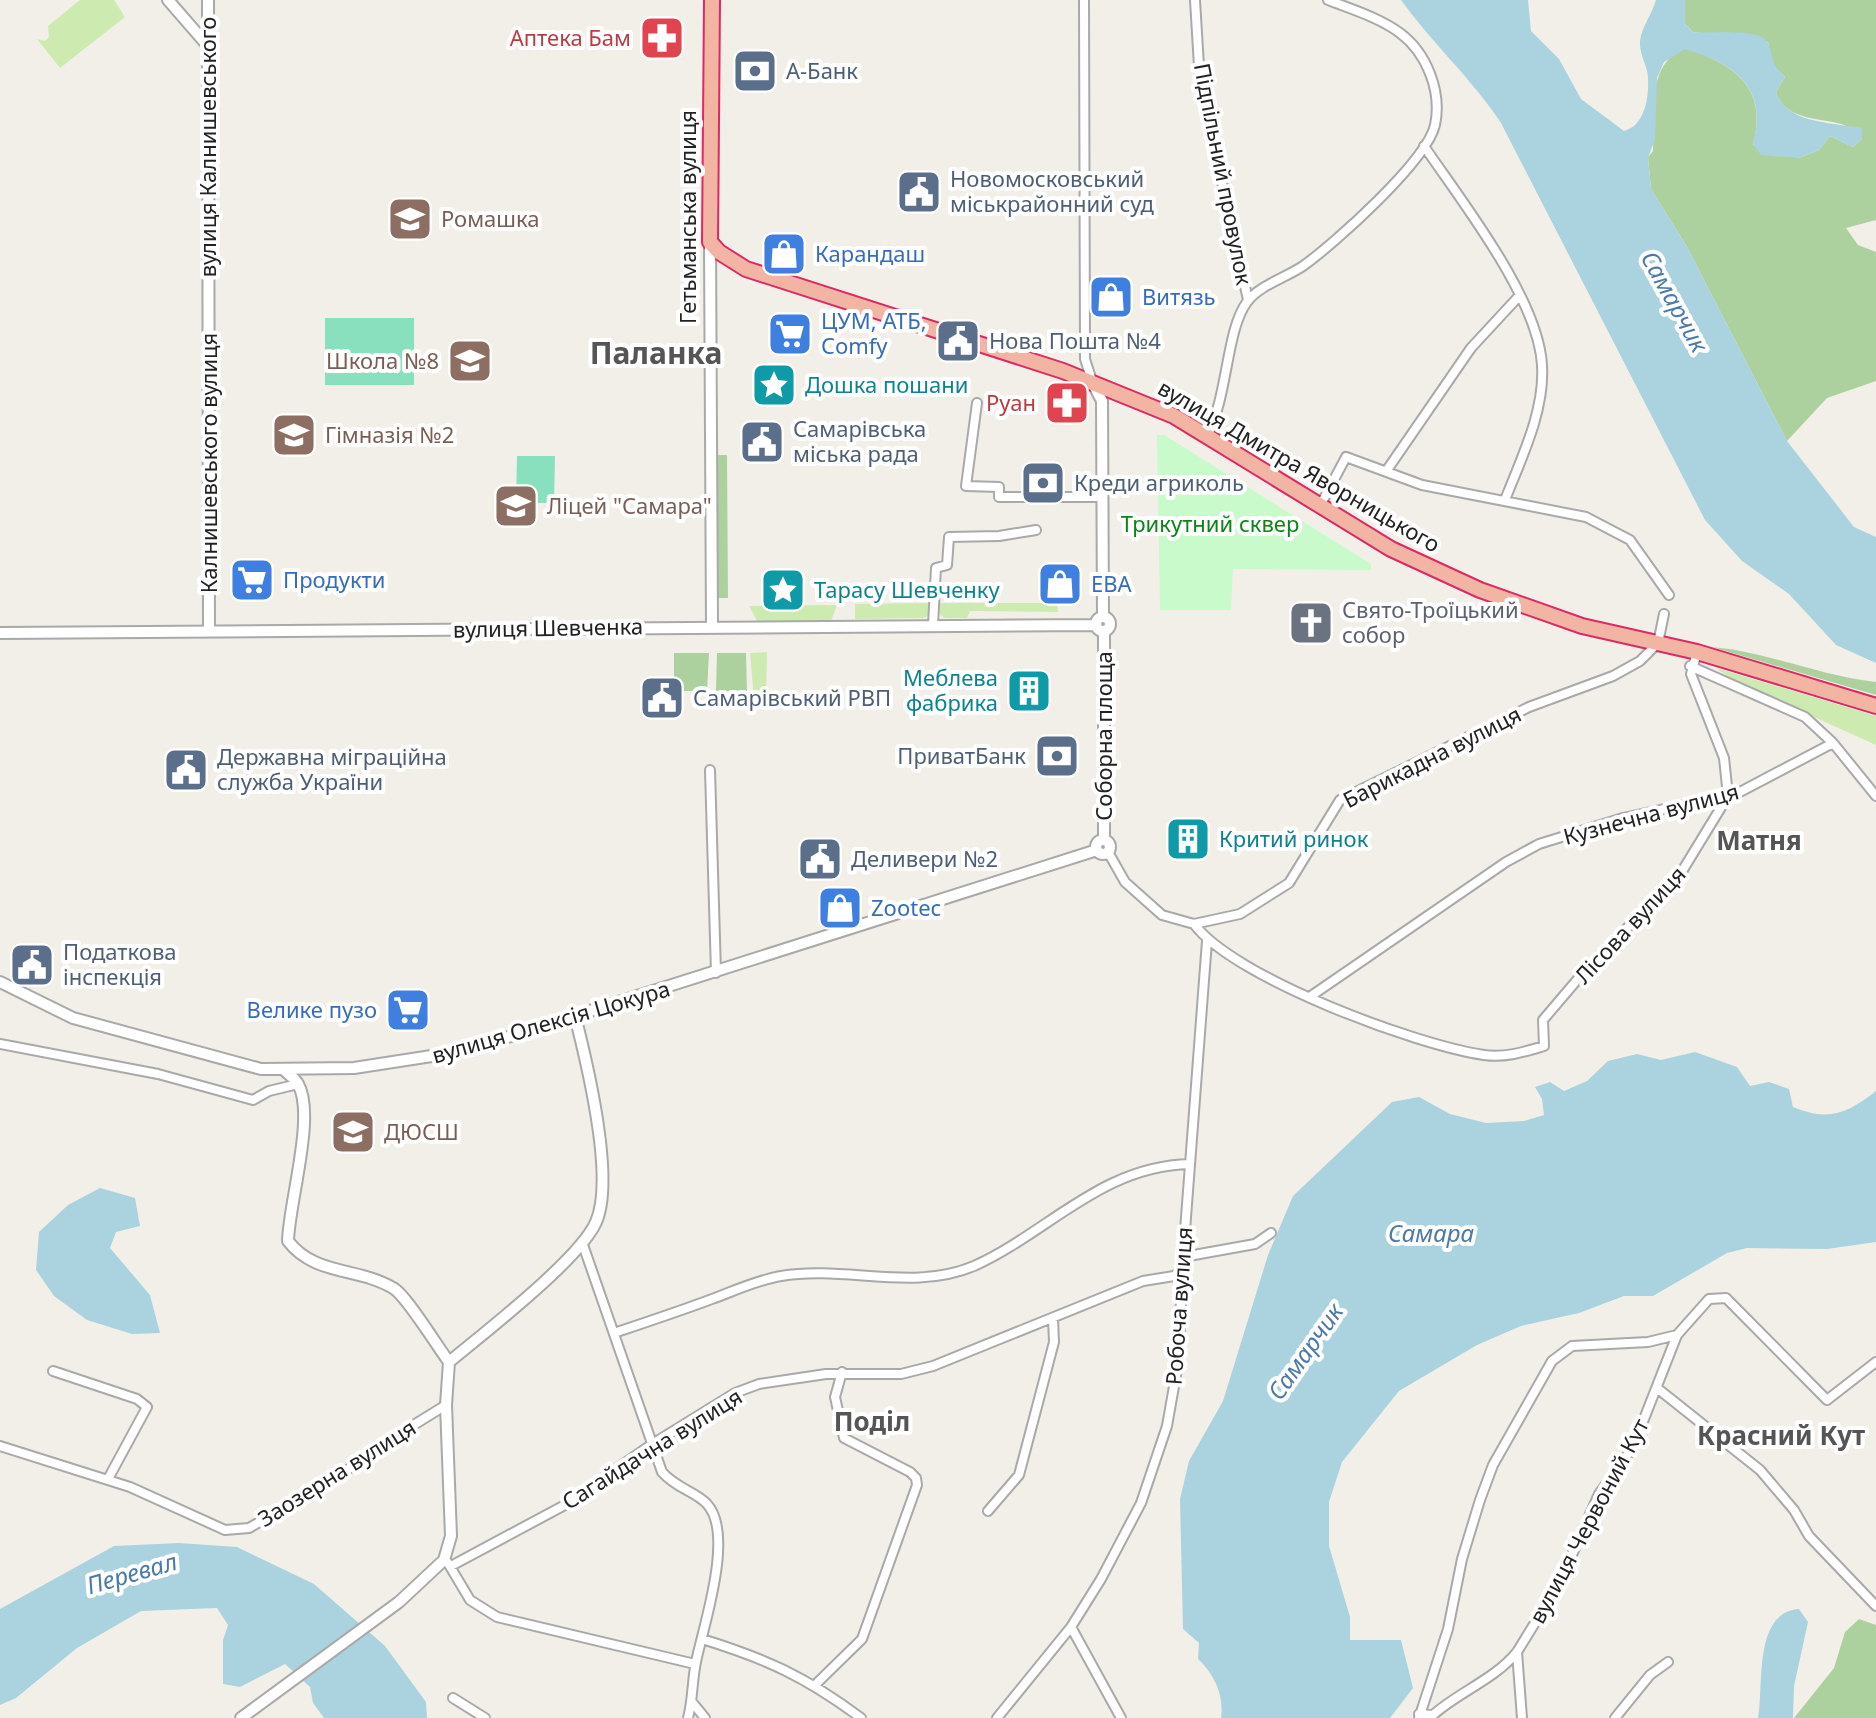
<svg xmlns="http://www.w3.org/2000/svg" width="1876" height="1718" viewBox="0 0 1876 1718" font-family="'Noto Sans',sans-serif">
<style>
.grass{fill:#cdebb0}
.forest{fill:#add19e}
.park{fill:#c8facc}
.pitch{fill:#88e0be}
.water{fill:#aad3df}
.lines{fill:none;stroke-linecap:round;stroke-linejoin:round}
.minor-casing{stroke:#a9a9a9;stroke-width:12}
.tertiary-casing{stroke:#a9a9a9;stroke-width:14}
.trunk-casing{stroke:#dc2a67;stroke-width:18}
.minor{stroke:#fff;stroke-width:8}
.tertiary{stroke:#fff;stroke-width:10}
.trunk{stroke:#f2b4a3;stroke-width:14}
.labels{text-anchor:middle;stroke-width:8;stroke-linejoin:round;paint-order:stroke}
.health-label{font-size:22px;fill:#be3a42;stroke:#fff;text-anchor:end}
.service-label{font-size:22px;fill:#4e5e75;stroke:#fff;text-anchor:start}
.street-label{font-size:22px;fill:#222;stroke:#fff}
.education-label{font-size:22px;fill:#785e54;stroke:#fff;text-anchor:start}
.shop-label{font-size:22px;fill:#366cbe;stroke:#fff;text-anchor:start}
.culture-label{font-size:22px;fill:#0d838f;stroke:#fff;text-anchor:start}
.park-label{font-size:22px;fill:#0c8416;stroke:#fff}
.worship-label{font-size:22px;fill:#5b616d;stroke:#fff;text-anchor:start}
.water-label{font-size:24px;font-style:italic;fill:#4a7aab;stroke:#fff}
.quarter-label{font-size:26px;font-weight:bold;fill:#555;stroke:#fff}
.district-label{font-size:30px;font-weight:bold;fill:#555;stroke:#fff}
</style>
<rect width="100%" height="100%" fill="#f2efe9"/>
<path class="grass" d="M80 0H114L125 17 60 68 37 39 45 41 49 37 48 26Z
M928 603 930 615 924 618 855 619V604Z
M938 603H1057L1058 612 970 611 967 618H944L938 612Z
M837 605 831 621H757L749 606Z
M767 652 766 699H754L750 653Z
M1716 668 1876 716V745L1734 681Z"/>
<path class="forest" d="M1685 0H1876V220L1846 228 1858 245 1876 252V381L1827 398 1787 441 1687 247 1651 189 1648 157 1653 151C1654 117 1646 63 1685 48 1736 65 1768 88 1753 145L1799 158 1819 150 1830 136 1853 147 1862 139C1856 134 1849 126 1841 124 1819 118 1784 120 1776 92L1785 77 1772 65 1768 42 1693 32 1685 24Z
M718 455H727L728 598H717Z
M1712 647C1768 652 1820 676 1876 682V695Z
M674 653H709L707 691H674Z
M717 653H746L747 692 716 691Z
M1859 1619 1876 1625V1718H1794L1834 1668 1845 1632Z"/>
<path class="park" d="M1157 435H1164L1371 564V570L1233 569 1231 610H1160Z"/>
<path class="pitch" d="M325 318H414V385H325Z
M517 456H555L554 503H516Z"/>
<path class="water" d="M1401 0H1528L1531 31 1559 59 1581 99 1624 131C1645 126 1649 97 1648 78 1648 66 1639 55 1640 41 1642 26 1652 14 1656 0H1685V24L1693 32C1708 34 1762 27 1768 43 1775 60 1769 62 1785 77L1776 92C1785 124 1836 123 1862 128V139L1853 147 1830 136 1819 150 1799 158 1761 155 1753 144C1768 88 1736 64 1685 49L1664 62 1657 78 1655 139 1648 158 1651 189 1687 247 1787 441 1854 527 1876 537V663L1836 645 1789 594 1742 561 1705 520 1501 123C1472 79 1432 43 1401 0Z
M1695 1052 1737 1067 1750 1086 1769 1082 1789 1089 1793 1107C1829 1122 1848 1113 1876 1091V1242L1827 1249 1747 1248 1727 1253 1653 1296H1624L1579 1313 1521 1326 1477 1345 1399 1391 1342 1462 1329 1502V1546L1350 1617V1640H1401L1413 1688 1390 1718H1221C1224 1695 1215 1675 1198 1659L1199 1643 1183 1629 1180 1499 1189 1461 1223 1401 1268 1255 1293 1196 1392 1102 1419 1097 1450 1114 1486 1123 1524 1121 1544 1115 1542 1099 1535 1087 1550 1082 1564 1091 1587 1081 1608 1061 1637 1054 1661 1060Z
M100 1188 135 1198 140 1226 116 1232 110 1248 150 1295 160 1333 132 1334 87 1320 54 1296 36 1270 39 1232 68 1205Z
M179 1543 237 1547 314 1584 385 1646 426 1702 427 1718H324L313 1703 310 1687 285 1664 240 1687 223 1684V1640L228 1625 217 1608 141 1611 77 1648 16 1698 0 1705V1609L114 1546Z
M1799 1609 1808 1622 1794 1686 1793 1718H1758C1764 1685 1753 1612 1799 1609Z"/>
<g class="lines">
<g class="minor-casing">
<path id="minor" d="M1084 0 1085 359 1092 381
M1195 0 1200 83 1248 300
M1424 146C1462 202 1538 298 1542 365 1545 411 1521 459 1505 500
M977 403 966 486 999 487V497H1103
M1207 436C1228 397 1226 330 1247 302 1258 286 1287 277 1303 266 1334 244 1427 161 1435 125 1442 92 1427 53 1400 33 1380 18 1351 9 1328 0
M1387 470 1471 348 1520 295
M1320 506 1346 457 1422 485 1586 517 1630 540 1669 595
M933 625 936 568 947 565 949 537 999 536 1036 530
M1690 666 1805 717 1833 743 1876 796
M710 770 716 973
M1108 852 1125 882 1162 915 1194 924 1240 914 1289 883 1340 800 1529 707 1613 676 1640 661 1658 643 1664 614
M1194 924C1234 978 1416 1045 1484 1055 1505 1058 1524 1052 1544 1046L1543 1020 1583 973 1681 873 1728 796 1724 758 1691 674 1697 652
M1311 996 1506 862 1539 844 1623 818 1738 793 1833 743
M0 1044 158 1074 253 1100 269 1091 298 1084
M582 1242 662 1472C677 1489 695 1491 707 1504 735 1534 703 1627 696 1662 692 1681 693 1699 688 1718
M1183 1257 1255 1244 1271 1233
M614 1333C647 1322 680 1311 712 1299 734 1291 757 1280 781 1276 845 1265 913 1292 974 1266 1049 1232 1101 1166 1190 1164
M53 1371 137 1399 147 1407 108 1479
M1657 1388 1760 1470 1794 1510 1809 1536 1876 1606
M0 1446 130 1487 225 1530 249 1528 338 1477 378 1447 446 1405
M988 1511 1019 1475 1054 1342 1053 1319
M448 1563 470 1600 497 1617 695 1664
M451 1566 563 1506 654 1443 735 1393 759 1384 826 1374H901L933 1366 1143 1281 1174 1276 1182 1270
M1071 1627 1121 1718
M702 1639C767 1659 806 1677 861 1718
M1517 1652 1522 1718
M816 1684 862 1639 917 1485 916 1478 910 1472 844 1438 835 1397 842 1372
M453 1698 485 1718
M692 1702 705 1718
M1419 1714 1433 1715C1459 1692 1495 1679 1517 1652L1559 1584 1599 1494 1633 1447 1677 1335 1709 1299 1726 1298 1827 1400 1876 1362
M997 1718 1071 1627 1101 1579 1141 1503 1167 1426 1179 1358 1182 1270 1207 941
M1419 1718 1448 1629 1462 1559 1480 1500 1493 1465 1552 1361 1572 1346 1648 1342 1677 1335
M1615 1718 1650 1675 1668 1662"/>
</g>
<g class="tertiary-casing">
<path id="tertiary" d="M168 0 208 46
M208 0 209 630
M710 242 712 626
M1092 382 1102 401 1103 617
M1096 624a7 7 0 1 1 14 0a7 7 0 1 1-14 0Z
M1104 631V840
M0 633 1096 625
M1096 847a7 7 0 1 1 14 0a7 7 0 1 1-14 0Z
M0 982 73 1018 261 1069 354 1068 464 1051 1097 850
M284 1070C288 1074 296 1079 298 1084 316 1115 289 1202 288 1241 315 1276 358 1267 393 1288 406 1295 437 1346 449 1362
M449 1362C484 1333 580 1259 596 1222 615 1179 587 1063 575 1016
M241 1718 399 1602 444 1560 451 1536 446 1405 449 1362"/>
</g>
<g class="trunk-casing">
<path id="trunk" d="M712 0 710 242 719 252 746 269 1063 371 1174 416 1391 549 1480 590 1582 626 1697 652 1876 706"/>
</g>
<use href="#minor" class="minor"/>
<use href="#tertiary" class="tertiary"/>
<use href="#trunk" class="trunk"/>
</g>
<defs>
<g id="pharmacy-square" transform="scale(2.3)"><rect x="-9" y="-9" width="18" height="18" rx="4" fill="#e0444e" stroke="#fff"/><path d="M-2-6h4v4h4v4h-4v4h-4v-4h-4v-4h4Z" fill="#fff"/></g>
<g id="bank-square" transform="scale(2.3)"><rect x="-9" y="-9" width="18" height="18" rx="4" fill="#5c6f8a" stroke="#fff"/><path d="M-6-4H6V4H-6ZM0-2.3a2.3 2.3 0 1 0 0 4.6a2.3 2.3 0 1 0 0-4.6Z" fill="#fff"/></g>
<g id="civic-square" transform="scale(2.3)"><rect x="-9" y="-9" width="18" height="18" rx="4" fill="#5c6f8a" stroke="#fff"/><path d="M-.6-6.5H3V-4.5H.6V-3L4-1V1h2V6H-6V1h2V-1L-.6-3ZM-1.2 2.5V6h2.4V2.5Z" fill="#fff"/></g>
<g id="school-square" transform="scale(2.3)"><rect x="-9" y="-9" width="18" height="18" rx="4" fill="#8d6e63" stroke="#fff"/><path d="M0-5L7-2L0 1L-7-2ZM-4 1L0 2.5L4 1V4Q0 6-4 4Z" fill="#fff"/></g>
<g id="shop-square" transform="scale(2.3)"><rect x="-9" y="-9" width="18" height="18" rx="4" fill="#3f7fe0" stroke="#fff"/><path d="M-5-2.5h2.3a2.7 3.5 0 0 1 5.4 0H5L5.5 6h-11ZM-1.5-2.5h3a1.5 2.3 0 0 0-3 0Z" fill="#fff"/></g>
<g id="supermarket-square" transform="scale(2.3)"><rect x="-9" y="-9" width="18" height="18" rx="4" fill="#3f7fe0" stroke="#fff"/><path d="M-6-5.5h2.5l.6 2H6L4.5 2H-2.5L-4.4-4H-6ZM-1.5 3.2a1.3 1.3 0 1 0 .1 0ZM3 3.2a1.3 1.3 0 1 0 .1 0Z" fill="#fff"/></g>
<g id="sight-square" transform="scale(2.3)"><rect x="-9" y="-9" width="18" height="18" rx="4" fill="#0f9aa8" stroke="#fff"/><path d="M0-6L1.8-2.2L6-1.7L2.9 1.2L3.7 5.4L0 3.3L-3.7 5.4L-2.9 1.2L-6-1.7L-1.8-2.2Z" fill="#fff"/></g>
<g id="church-square" transform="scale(2.3)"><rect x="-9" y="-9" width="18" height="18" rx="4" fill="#6b7280" stroke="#fff"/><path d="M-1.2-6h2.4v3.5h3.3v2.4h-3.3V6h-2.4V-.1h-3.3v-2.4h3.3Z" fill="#fff"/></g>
<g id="building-square" transform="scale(2.3)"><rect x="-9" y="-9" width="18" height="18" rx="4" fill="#0f9aa8" stroke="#fff"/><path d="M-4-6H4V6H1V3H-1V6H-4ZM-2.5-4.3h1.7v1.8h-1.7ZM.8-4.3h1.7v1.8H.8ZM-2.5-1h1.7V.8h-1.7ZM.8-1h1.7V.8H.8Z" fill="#fff"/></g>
</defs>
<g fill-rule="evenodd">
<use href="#pharmacy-square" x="662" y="38"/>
<use href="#bank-square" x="755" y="71"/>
<use href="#civic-square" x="919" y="192"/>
<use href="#school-square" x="410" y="219"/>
<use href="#shop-square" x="784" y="254"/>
<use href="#shop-square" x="1111" y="297"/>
<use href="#supermarket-square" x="790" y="334"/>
<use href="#civic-square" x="958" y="341"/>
<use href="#school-square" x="470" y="361"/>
<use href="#sight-square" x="774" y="385"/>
<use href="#pharmacy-square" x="1067" y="403"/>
<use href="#school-square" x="294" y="435"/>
<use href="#civic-square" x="762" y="442"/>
<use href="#bank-square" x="1043" y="483"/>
<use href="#school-square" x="516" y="506"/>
<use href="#supermarket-square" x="252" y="580"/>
<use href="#shop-square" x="1060" y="584"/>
<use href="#sight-square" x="783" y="590"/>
<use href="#church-square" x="1311" y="623"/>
<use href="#building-square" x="1029" y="691"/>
<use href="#civic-square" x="662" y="698"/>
<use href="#bank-square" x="1057" y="756"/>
<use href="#civic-square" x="186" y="770"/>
<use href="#building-square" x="1188" y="839"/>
<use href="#civic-square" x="820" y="859"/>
<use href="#shop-square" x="840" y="908"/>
<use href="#civic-square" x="32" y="965"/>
<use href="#supermarket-square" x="408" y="1010"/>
<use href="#school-square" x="353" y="1132"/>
</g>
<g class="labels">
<g class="health-label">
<text x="631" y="46">Аптека Бам</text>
<text x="1036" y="411">Руан</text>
</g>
<g class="service-label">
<text x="786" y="79">А-Банк</text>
<text x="950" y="187">Новомосковський<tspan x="950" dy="25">міськрайонний суд</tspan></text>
<text x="989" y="349">Нова Пошта №4</text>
<text x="793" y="437">Самарівська<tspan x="793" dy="25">міська рада</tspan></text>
<text x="1074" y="491">Креди агриколь</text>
<text x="693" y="706">Самарівський РВП</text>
<text x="1026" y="764" text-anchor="end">ПриватБанк</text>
<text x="217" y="765">Державна міграційна<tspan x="217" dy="25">служба України</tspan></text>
<text x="851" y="867">Деливери №2</text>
<text x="63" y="960">Податкова<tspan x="63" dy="25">інспекція</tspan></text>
</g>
<g class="street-label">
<text transform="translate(208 147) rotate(-90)" y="8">вулиця Калнишевського</text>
<text transform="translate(1223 174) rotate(79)" y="8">Підпільний провулок</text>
<text transform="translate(688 217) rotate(-90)" y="8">Гетьманська вулиця</text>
<text transform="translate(209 463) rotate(-90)" y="8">Калнишевського вулиця</text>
<text transform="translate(1299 466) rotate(30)" y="8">вулиця Дмитра Яворницького</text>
<text transform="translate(548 628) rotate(-1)" y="8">вулиця Шевченка</text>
<text transform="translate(1104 736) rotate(-90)" y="8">Соборна площа</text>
<text transform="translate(1432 757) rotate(-27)" y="8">Барикадна вулиця</text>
<text transform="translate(1651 814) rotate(-15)" y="8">Кузнечна вулиця</text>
<text transform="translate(1630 925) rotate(-47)" y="8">Лісова вулиця</text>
<text transform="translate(551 1022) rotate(-16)" y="8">вулиця Олексія Цокура</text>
<text transform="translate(1179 1306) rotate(-86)" y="8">Робоча вулиця</text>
<text transform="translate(652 1449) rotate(-32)" y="8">Сагайдачна вулиця</text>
<text transform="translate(337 1473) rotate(-32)" y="8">Заозерна вулиця</text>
<text transform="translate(1589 1521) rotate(-62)" y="8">вулиця Червоний Кут</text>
</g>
<g class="education-label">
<text x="441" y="227">Ромашка</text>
<text x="439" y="369" text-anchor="end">Школа №8</text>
<text x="325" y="443">Гімназія №2</text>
<text x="547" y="514">Ліцей "Самара"</text>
<text x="384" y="1140">ДЮСШ</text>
</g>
<g class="shop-label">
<text x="815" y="262">Карандаш</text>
<text x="1142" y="305">Витязь</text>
<text x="821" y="329">ЦУМ, АТБ,<tspan x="821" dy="25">Comfy</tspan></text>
<text x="283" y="588">Продукти</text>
<text x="1091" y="592">ЕВА</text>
<text x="871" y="916">Zootec</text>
<text x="377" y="1018" text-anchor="end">Велике пузо</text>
</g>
<g class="culture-label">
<text x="805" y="393">Дошка пошани</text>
<text x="814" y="598">Тарасу Шевченку</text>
<text x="998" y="686" text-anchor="end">Меблева<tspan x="998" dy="25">фабрика</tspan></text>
<text x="1219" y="847">Критий ринок</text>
</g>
<g class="park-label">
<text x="1210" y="532">Трикутний сквер</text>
</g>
<g class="worship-label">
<text x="1342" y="618">Свято-Троїцький<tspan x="1342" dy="25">собор</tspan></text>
</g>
<g class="water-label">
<text transform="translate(1674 302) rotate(61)" y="8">Самарчик</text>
<text x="1431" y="1242">Самара</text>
<text transform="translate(1306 1352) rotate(-55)" y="8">Самарчик</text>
<text transform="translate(132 1574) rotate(-16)" y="8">Перевал</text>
</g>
<g class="quarter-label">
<text x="1759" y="850">Матня</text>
<text x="872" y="1431">Поділ</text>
<text x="1781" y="1445">Красний Кут</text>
</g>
<g class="district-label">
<text x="656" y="364">Паланка</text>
</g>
</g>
</svg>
